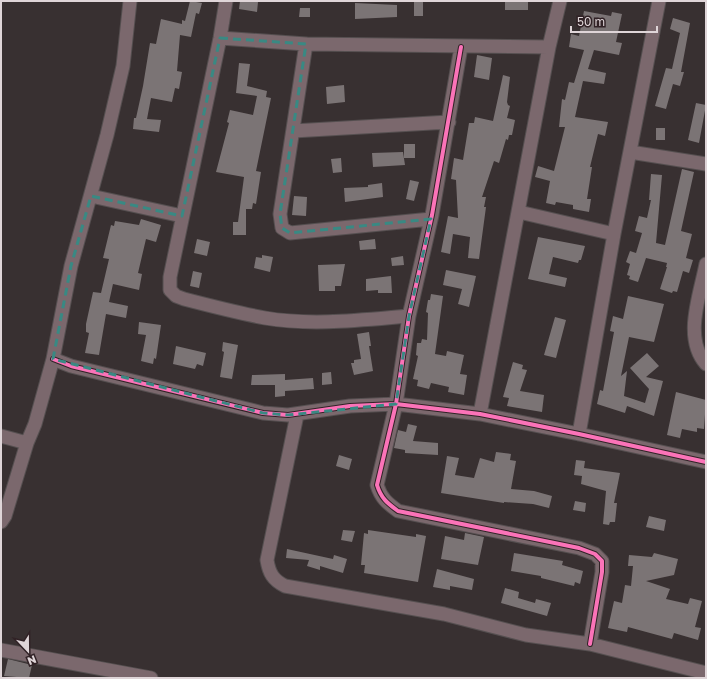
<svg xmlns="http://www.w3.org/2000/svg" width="707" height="679" viewBox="0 0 707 679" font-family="'Golos Text',sans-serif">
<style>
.building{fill:#7b7475}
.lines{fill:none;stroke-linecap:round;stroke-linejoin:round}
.street-casing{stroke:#554f50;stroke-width:15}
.street{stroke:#7b686d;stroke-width:13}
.cycleway-casing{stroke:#312226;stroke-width:6}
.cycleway{stroke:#fb73b8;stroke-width:4}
.marked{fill:none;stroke:#398983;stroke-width:3;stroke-dasharray:8 5;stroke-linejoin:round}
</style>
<rect width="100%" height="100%" fill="#383031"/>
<path class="building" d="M190 1 202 3 199 14 196 13 191 37 180 35 177 71 182 72 179 89 175 88 172 102 151 98 147 119 161 120 159 132 133 129 134 118H136L143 86 150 43 156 44 161 19 182 24V20L185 21Z
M240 1 258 2 257 12 239 9Z
M505 1H528V10H505Z
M414 2H423V16H414Z
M355 3 397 5V17L355 19Z
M300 8H310V17H299Z
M584 11 611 16 612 12 622 14 616 42 622 43 619 55 594 50 588 69 606 73 604 84 583 81 575 117 608 122 605 136 598 134 590 167H592L587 199H591L589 212 573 209V205L556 202 555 205 546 203 550 181 535 177 538 166 554 171 565 127H559L562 99 565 100 569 82 574 83 584 50 569 47 571 34 579 36Z
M673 18 690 23 681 72H684L680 86 673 84 666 109 655 106 666 68 672 69 680 33 670 29Z
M477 55 492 58 489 80 474 77Z
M239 63 250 64 247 86 267 91 266 97 271 98 256 171 261 172 256 204 253 203 252 209H246V235H233V222H238L244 177 216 172 229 123 227 122 230 110 253 115 257 96 236 93Z
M503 75 510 77 507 102 508 105 510 106 507 118 515 120 512 135H509L508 140 506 139 499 163 494 161 482 197H486L484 207H486L479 259 468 258 470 237 453 234 450 254 441 252 448 216 458 218 456 180 451 179 454 158 463 160 469 123H474L475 117 493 121Z
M344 85 345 102 327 104 326 87Z
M696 103 706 105 699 143 688 140Z
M656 128H665V140H656Z
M404 144H415V158H404Z
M403 152 405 165 373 167 372 153Z
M341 158 342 172 333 173 331 159Z
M682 169 694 172 681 231 692 234 686 258 693 260 689 273 683 271 677 292 673 291 672 293 660 289 667 267H666L667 263 646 258 638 282 629 279 630 276 627 275 630 264 626 262 630 251 636 253 642 233 635 231 639 216 647 218 651 200H649L651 174 662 175 656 243 665 245Z
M410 180 419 182 414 201 406 199Z
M382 183 383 197 345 202 344 188 368 187V185Z
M294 196 307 197 306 216 292 215Z
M141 219 161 225 156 242 146 239 138 273 142 274 139 290 113 284 109 302 128 306 126 318 106 314 99 355 85 353 89 333 86 332V324L93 292 101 293 109 259 103 258 111 225 114 226 115 221 139 225Z
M538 237 585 246 581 260H579L578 263 553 257 549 274 567 278 565 287 528 279Z
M197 239 210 242 207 256 194 253Z
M375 239 376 249 360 250 359 241Z
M262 255 273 257 270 272 254 268 256 257 262 258Z
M403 256 404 265 392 266 391 258Z
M345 264 341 286H335V291H319L318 265Z
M446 270 476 276 469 307 458 304 462 289 443 285Z
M193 271 202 273 199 288 190 286Z
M391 276 392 293H378V290L366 291V279Z
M431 294 443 296 435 354 446 356 447 351 464 355 460 374 467 375 464 395 448 392 449 387 431 383 429 389 417 386 418 380 413 379 418 356 416 355 417 343H421L422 339 427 340 428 313 426 312 428 300H430Z
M628 296 664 304 654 342 629 337 621 376 627 371 624 396 645 403 649 389 630 368 647 353 659 366 646 377 663 381 654 416 627 406 625 413 597 404 600 390 603 391 614 332 610 331 613 316 623 319Z
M555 317 566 320 556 358 544 355Z
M139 322 161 325 156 359 154 358 153 364 141 361 146 335 138 334Z
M369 332 371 346H369L373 371 354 375 351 363H354V360L361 359 357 334Z
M223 342 238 345 232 379 220 377 224 352 222 351Z
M176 346 206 353 203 366 197 364 195 369 173 364Z
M513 362 523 365 522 369 527 370 520 391 544 395 542 412 507 406 509 398 503 397Z
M331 372 332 384 322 385V373Z
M285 374V380L313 378 314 389 285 391V396L275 397V385H251L252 375Z
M676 392 706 400 704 429 697 428V432L682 429 680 438 667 435Z
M408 424 417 426 413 441 438 443V455L405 453V450L394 448 398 430 406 432Z
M496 452 511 454 510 460 516 461 511 489 534 491 552 496 549 508 533 504 504 502V503L441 493 447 456 459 458 455 475 474 478 480 458 494 462Z
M339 455 352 459 349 470 336 466Z
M576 460 585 461 584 468 620 473 614 503H617L615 522H610L609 525 603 524 606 491 581 484 582 476 574 475Z
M575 501 586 503 585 512 573 510Z
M649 516 666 520 664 531 646 527Z
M343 530 355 531 352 542 341 540Z
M368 530 416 537V534L426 536 418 582 364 573 365 565H361L364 533 368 534Z
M465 533 484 537 478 565 441 559 445 536 464 540Z
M287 549 333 559 334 555 347 559 343 573 320 566V570L307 566 309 560 286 558Z
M514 553 563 561 562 565 583 571 580 584 575 582 574 586 541 578V576L511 571Z
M654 553 678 559 674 575 646 581 670 589 666 599 688 604 690 598 702 601 695 627 701 628 698 640 674 633 672 639 628 627 627 632 608 628 614 601 622 603 625 585 631 586 633 566H628L629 555 652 557Z
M437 569 474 579 472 590 450 586V590L433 587Z
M505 588 519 592 518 598 535 603 536 599 551 603 547 616 501 603Z
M8 659 32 665 29 678 4 676Z"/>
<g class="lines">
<g class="street-casing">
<path id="street" d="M226 1 220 38 170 277V290L176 296 184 299C211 306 238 313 265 318 312 326 361 320 409 316
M220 38 306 44 549 47
M306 44 280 214 282 228 290 233 431 219
M461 47 432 215 409 316 396 404 377 485C381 498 387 503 398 511L579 548 595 554 602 561V572L590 644
M293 131 449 122
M630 152 706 164
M91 196 182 216
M519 212 614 234
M706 264C700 295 683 338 706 364
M53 359 71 366 263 413 288 415 350 406 396 404 480 414 579 434 706 462
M480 414 549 47 560 1
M297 415 267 560C269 573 273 580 285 586L444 614 526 635 590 644 706 673
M579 434 614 234 659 1
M1 436 27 443
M1 522 5 516 27 443 35 424 53 359 71 266 107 135 123 66 130 1
M1 650 151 678"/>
</g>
<use href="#street" class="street"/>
<g class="cycleway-casing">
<path id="cycleway" d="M461 47 432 215 409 316 396 404 377 485C381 498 387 503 398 511L579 548 595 554 602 561V572L590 644
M53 359 71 366 263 413 288 415 350 406 396 404 480 414 579 434 706 462"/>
</g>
<use href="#cycleway" class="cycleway"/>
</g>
<path class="marked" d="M220 38 306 44 280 214 282 228 290 233 431 219 409 316 396 404 288 415 263 413 53 359 71 266 91 196 182 216Z"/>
<rect width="707" height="679" fill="none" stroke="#dfd5d8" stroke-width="4"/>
<g transform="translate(28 651) rotate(158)" stroke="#312226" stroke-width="3" paint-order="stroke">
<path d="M0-3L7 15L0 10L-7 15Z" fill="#dfd5d8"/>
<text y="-6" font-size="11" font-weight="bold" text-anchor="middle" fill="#dfd5d8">N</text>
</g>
<path d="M571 26v6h86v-6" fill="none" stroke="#dfd5d8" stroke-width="2"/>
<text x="577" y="26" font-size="12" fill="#dfd5d8" stroke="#312226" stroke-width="3" paint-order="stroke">50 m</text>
</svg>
